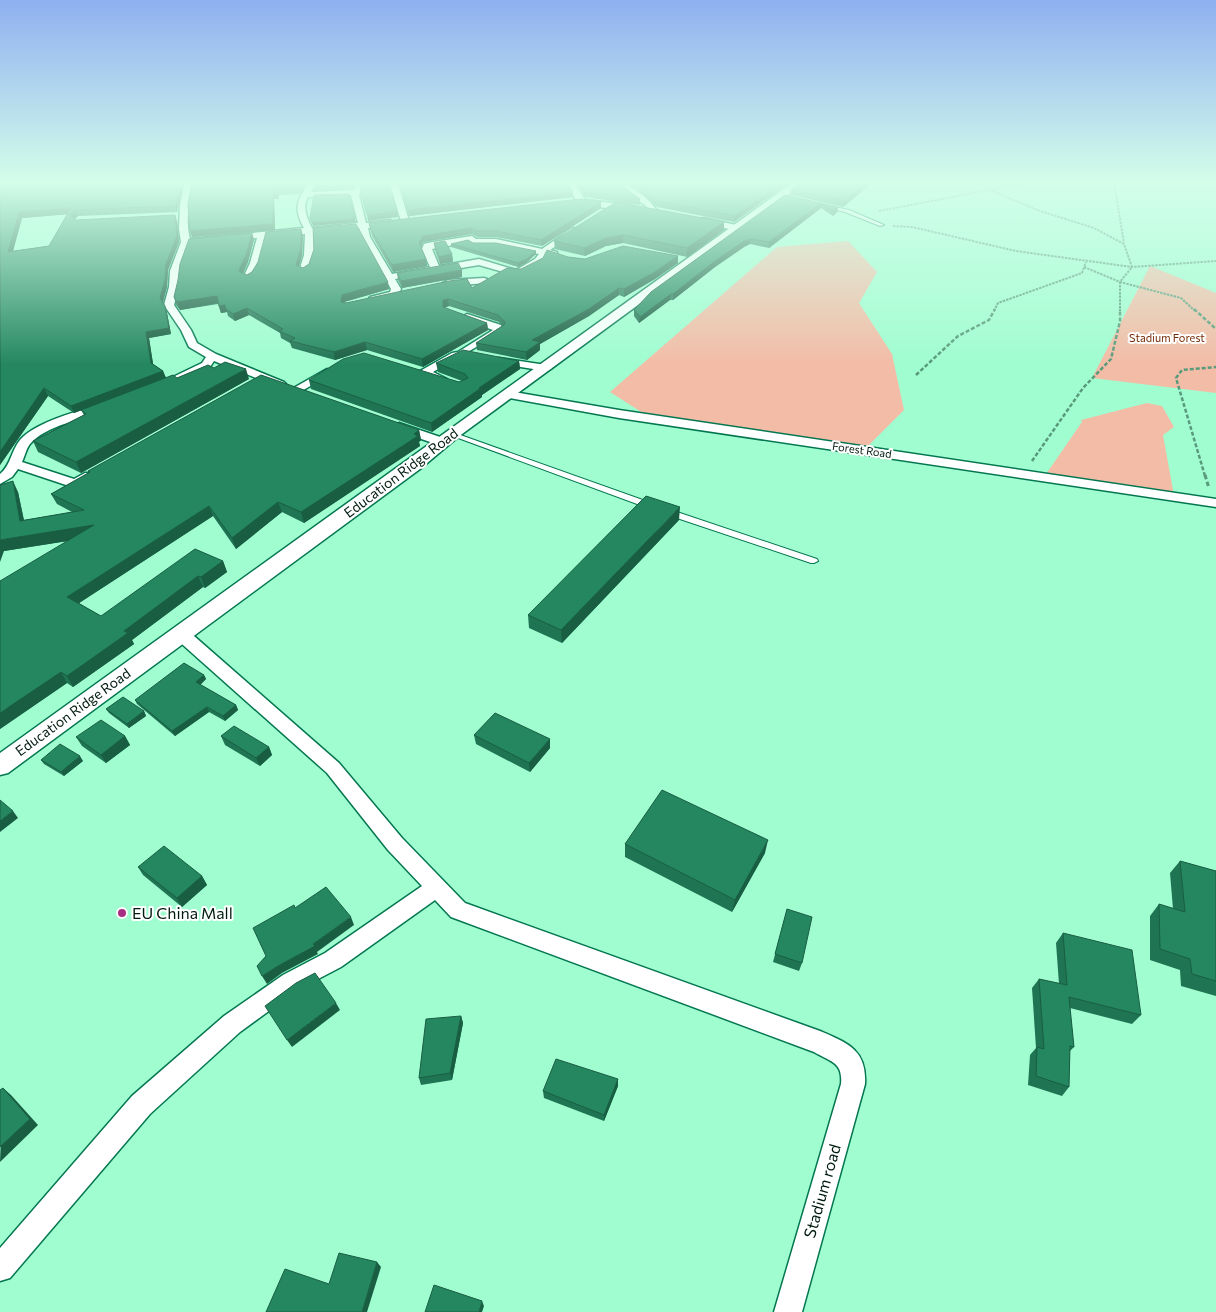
<svg xmlns="http://www.w3.org/2000/svg" width="1216" height="1312" viewBox="0 0 1216 1312" font-family="Commissioner,sans-serif">
<style>
.green{fill:#f3bca6}
.lines{fill:none;stroke-linecap:round;stroke-linejoin:round}
.service-casing{stroke:#047751;stroke-width:2}
.minor-casing{stroke:#047751;stroke-width:3}
.tertiary-casing{stroke:#047751;stroke-width:3}
.path-far2{stroke:#5a9a7c;stroke-width:2;stroke-dasharray:2.5 1;stroke-linecap:butt}
.path-far1{stroke:#5a9a7c;stroke-width:2.5;stroke-dasharray:4 2;stroke-linecap:butt}
.path{stroke:#5a9a7c;stroke-width:3;stroke-dasharray:4.5 2.5;stroke-linecap:butt}
.service{fill:#fff;fill-rule:evenodd}
.minor{fill:#fff;fill-rule:evenodd}
.tertiary{fill:#fff;fill-rule:evenodd}
.wall{fill:#1f7453;fill-rule:evenodd}
.shaded-wall{fill:#195e43}
.building{fill:#248760;stroke:#195e43;fill-rule:evenodd}
.poi-dot{fill:#a72e83;stroke:#fff;stroke-width:2}
.labels{text-anchor:middle;stroke-width:4;stroke-linejoin:round;paint-order:stroke}
.far-park-label{font-size:11px;fill:#772b04;stroke:#fff}
.far-street-label{font-size:11px;fill:#001b0f;stroke:#fff}
.street-label{font-size:14px;fill:#001b0f;stroke:#fff}
.near-poi-label{font-size:16px;fill:#001b0f;stroke:#fff;text-anchor:start}
.near-street-label{font-size:16px;fill:#001b0f;stroke:#fff}
</style>
<rect width="100%" height="100%" fill="#a0fdd0"/>
<path class="green" d="M848 241 877 272 859 303 892 354 904 410 866 448 649 417 610 392 777 247Z
M1150 266 1216 293V393L1092 378Z
M1147 403 1162 406 1174 427 1163 435 1175 501 1042 480 1082 422 1081 420Z"/>
<g class="lines">
<g class="service-casing">
<path id="service" d="M824 205 849 210 884 225 880 226 845 212 824 207Z
M452 432 654 504 655 506 651 508H648L450 435 449 434Z
M665 510H671L817 559 818 561 814 563H811L665 514Z"/>
</g>
<g class="minor-casing">
<path id="minor" d="M185 181H193C189 200 185 219 190 239L304 228C292 206 298 200 310 181H318L311 192 353 190 363 181H372L362 189 359 195 366 223 390 220 394 223 390 226 368 228 370 237 392 274 430 267 422 249 424 244 427 243 472 236 476 239H496L542 249 571 229 574 228 578 231 550 250 557 252V256L547 255 542 263 520 275 517 276 479 265 395 279 401 289 398 296 374 302 369 299 370 297 390 292 391 289 362 237 359 228 313 233 314 255 309 271 304 274 299 271 304 255 305 234 266 237C263 248 259 277 248 281L243 278 250 263 257 238 190 244 180 271 179 287 174 305 191 330 197 343 216 354 284 382 286 384 280 387 276 386 214 361 210 367 179 381 175 380 173 378 175 376 202 363 206 357 189 347 181 330 164 305 169 287 170 271 181 242 179 229 180 205ZM351 195 358 223 312 228C307 219 302 206 308 197ZM469 242 473 245H496L539 254 535 259 516 270 479 259 439 266 432 249Z
M389 181H397L409 221 408 223 401 221Z
M565 181H573L585 200 631 205 635 208 631 211 575 204 574 202 576 200Z
M610 181C626 181 649 197 657 211L650 213 646 206Z
M704 218 741 226 742 228 738 231 701 223V219Z
M484 278 487 279V283L448 286 443 283 448 280Z
M467 314 501 325 504 331 433 372 447 379 445 381 441 382 420 375 418 373 420 371 452 353 458 352 493 330 463 319 462 317Z
M499 358 546 365 552 368 546 371 495 363 493 361 495 359Z
M327 369 333 372 331 374 300 392H292L290 390Z
M508 391 619 410 1216 499V507L619 418 504 397 502 395Z
M103 404 107 405 109 408 107 411C85 418 45 426 30 444 26 449 25 456 22 462L74 479 85 473H95L97 476 95 479 75 488 18 469 12 477 0 484V474C11 465 11 451 20 440 35 422 81 410 103 404Z
M399 423 446 439 448 442 442 446 395 430 393 427Z
M180 628 186 629 339 763 402 838 465 903 820 1031C848 1043 867 1050 865 1084L802 1312H774L841 1084C843 1062 831 1062 814 1052L451 917 435 900 341 967 299 989 240 1032 150 1114 10 1278 0 1281V1248L132 1096 224 1016 283 975 325 953 422 886 388 850 327 773 174 637 172 633 174 629Z"/>
</g>
<g class="tertiary-casing">
<path id="tertiary" d="M795 181H807L458 437 420 469 8 773 0 775V753Z"/>
</g>
<path class="path-far2" d="M1112 181 1114 183 1124 243
M991 190 1032 181
M879 211 990 190 1037 210 1094 228 1124 244 1132 267 1120 282V311
M893 226 912 227 1016 251 1132 267 1216 261
M1084 267 1120 282 1181 298 1195 311
M994 311 998 303 1082 273 1086 262"/>
<path class="path-far1" d="M1194 309 1216 329
M916 375 958 336 989 320 995 309
M1032 461 1083 388 1111 359 1120 321V309
M1205 476 1176 378 1182 370 1216 367"/>
<path class="path" d="M1205 475 1209 488"/>
<use href="#service" class="service"/>
<use href="#minor" class="minor"/>
<use href="#tertiary" class="tertiary"/>
</g>
<path class="wall" d="M0 181H185L177 212 78 216 75 219 76 220 177 221 179 242 168 270 167 287 163 303 167 313 171 334 149 338 153 364 163 371 166 378H177L214 368 249 379 81 473 38 452 33 441 84 415 81 410 109 400 74 413 48 396 0 465ZM67 214 49 246 13 251 22 218Z
M192 181H309L300 194 279 195V199H274L275 230 192 237 190 231Z
M360 181 352 188 315 190 313 184Z
M399 181H566L573 192V197L409 216Z
M575 181H615L640 199V205L585 197Z
M619 181H792L734 222 657 207 637 189 623 182Z
M802 181H872V183L843 207 791 195V190Z
M785 195 838 207 837 212 833 216 821 208 769 248 750 244 744 247 715 267 673 300H670L639 323 634 316V310Z
M601 202V208L542 246 496 237H477L472 234 423 242 421 247 426 259 427 266 393 272 372 236 369 223Z
M616 202 724 230 687 257 623 243 606 246 585 256 555 249 554 241Z
M252 233 254 240 248 262 243 274 247 275 303 236 302 255 299 266 303 268 389 289 344 302 346 303 472 288 521 269 568 257 585 259 678 263 655 279 624 297 619 295 589 316 540 344V350L527 360 477 350 476 343 502 326 499 322 449 306 444 308 487 323 488 330 423 367 367 350 335 360 292 348 290 343 281 338 280 333 249 315 235 321 228 316 227 312 221 313 218 304 180 310 176 305 174 297Z
M434 243 452 254 453 262 440 264 435 250Z
M473 243 536 251V254L527 262 518 267 451 247V244Z
M397 273 462 277 402 288 398 280Z
M519 361 520 369 482 395V397L432 432 311 389 309 380 459 382 462 381 438 372 436 363Z
M419 430 421 440 419 442 420 446 304 523 282 512 236 549 213 516 79 603 101 616 223 561 227 572 205 588 203 587 132 640 134 644 73 687 67 683 0 729 68 541 4 551 18 492 24 520 72 512 57 504 51 494 89 473 88 471Z
M679 520 562 643 529 628 528 615Z
M204 675 206 679 200 685 236 705 238 710 225 721 209 712 175 736 137 704 135 700Z
M106 709 144 711 146 716 129 728 109 713Z
M474 735 550 739V748L530 772 476 744Z
M125 736 130 745 106 763 82 746 76 737Z
M221 736 269 747 272 755 260 766 225 745Z
M41 760 83 761 64 776 44 764Z
M625 844 765 853 732 912 625 857Z
M1180 861 1216 871V996L1181 986 1180 970 1150 960V916L1159 904 1173 909 1170 873Z
M138 867 202 876 207 885 182 907 143 875Z
M787 909 802 963 799 971 773 962Z
M1063 933 1141 1015 1132 1024 1070 1008 1074 1047 1070 1051 1069 1087 1062 1096 1028 1085 1030 1055 1036 1048 1032 988 1039 979 1059 984 1056 943Z
M461 1016 463 1023 452 1080 421 1085 419 1078Z
M618 1079V1086L604 1121 544 1098 543 1091Z"/>
<path class="shaded-wall" d="M182 181H185L177 212 176 206Z
M304 181H309L300 194 299 189Z
M353 181H360L352 188 351 182Z
M785 181H792L734 222 735 216Z
M869 181H872V183L843 207 844 201Z
M278 189 279 199H274L275 230 192 237 190 231 273 193Z
M573 192V197L409 216 408 210Z
M601 202V208L542 246 541 240Z
M821 203V208L769 248V242Z
M838 207 837 212 833 216V210Z
M71 208 76 210 78 216 72 221 70 215 71 214 22 218 11 258 8 252 19 212Z
M397 211 398 217 368 221 367 215Z
M175 215 177 221 179 242 168 270 167 287 162 304 160 298Z
M355 219 356 222 313 226 312 223Z
M724 222V230L687 257V248Z
M471 228 472 234 423 242 420 250 419 243 423 236Z
M301 229 303 236 302 255 297 272 296 265Z
M252 233 254 240 248 262 241 277 239 270Z
M623 235V243L606 246 585 256 584 248 606 238Z
M750 239V244L744 247 715 267 673 300V294L715 261 744 241Z
M536 251V254L527 262 518 267V263Z
M452 254 453 262 440 264 439 257Z
M678 256V263L655 279 624 297V289Z
M426 259 427 266 393 272 392 265Z
M462 270V277L402 288 401 281Z
M388 282 389 289 344 302H341L342 295Z
M619 288V295L589 316 540 344V350L527 360 526 352 532 340Z
M671 294 670 300 639 323 640 317Z
M217 296 219 303 180 310 177 302Z
M448 299 449 306 444 308 443 300Z
M225 305 227 312 221 313 219 306Z
M165 306 167 313 171 334 149 338 154 370 151 363 146 332Z
M247 308 249 315 235 321 233 314Z
M487 323 488 330 423 367 422 359Z
M365 342 367 350 335 360 334 352Z
M519 361 520 369 482 395V397L432 432 431 423 479 388Z
M246 369 249 379 81 473 76 462Z
M163 371 166 378 74 413 71 406Z
M44 388 48 396 0 465V452Z
M419 430 421 440 419 442 420 446 304 523 301 512Z
M13 481 18 492 26 531 20 521Z
M278 502 282 512 236 549 232 538Z
M209 506 213 516 73 607 67 597Z
M680 507 679 520 562 643 561 630Z
M94 525 99 536 4 551 0 562V540Z
M223 561 227 572 205 588 201 577Z
M198 576 203 587 132 640 134 644 73 687 67 676 124 631Z
M61 672 67 683 0 729V713Z
M204 675 206 679 198 687 196 682Z
M236 705 238 710 225 721 223 716Z
M207 707 209 712 175 736 172 731Z
M144 711 146 716 129 728 127 724Z
M125 736 130 745 106 763 101 755Z
M550 739V748L530 772 529 763Z
M269 747 272 755 260 766 256 758Z
M80 756 83 761 64 776 61 772Z
M13 811 18 818 0 832V821Z
M768 840 765 853 732 912 735 900Z
M202 876 207 885 182 907 177 898Z
M351 917 354 925 317 952 318 954 282 973 267 984 262 976 278 966 313 944Z
M336 1003 340 1010 292 1047 287 1040Z
M461 1016 463 1023 452 1080 450 1073Z
M618 1079V1086L604 1121V1115Z
M3 1088 11 1095 38 1125 0 1162Z
M377 1262 381 1267 367 1312H362Z
M482 1301 484 1306 482 1312H479Z"/>
<path class="building" d="M0 181H182L176 206 76 210 70 215 76 220 175 215 177 236 166 264 165 280 160 298 165 306 169 328 146 332 151 363 163 371 71 406 44 388 0 452ZM71 208 49 246 8 252 19 212Z
M192 181H304L299 189H278L277 193H273V224L190 231 188 204Z
M315 181H353L351 182 313 184Z
M367 181H388L397 211 367 215 360 189 362 184Z
M400 181H566L573 192 408 210Z
M579 181H615L640 199 585 192Z
M632 181H785L735 216 657 201 637 183Z
M802 181H869L844 201 791 190Z
M349 194 355 219 312 223 310 218 314 195Z
M785 195 838 207 833 210 821 203 769 242 750 239 744 241 715 261 673 294H671L640 317 634 310 651 292Z
M581 199 601 202 541 240 496 231H476L471 228 423 236 419 243 426 259 392 265 371 230 369 223Z
M616 202 724 222 687 248 623 235 606 238 584 248 554 241Z
M356 224 388 282 342 295 341 302 346 303 449 281 467 279 472 288 507 268 521 269 543 258 547 250 568 257 585 259 623 246 678 256 655 272 624 289 619 288 589 309 532 340 540 342 526 352 476 343 504 325 505 322 498 315 448 299 443 300V307L487 323 422 359 365 342 334 352 290 341 295 338 279 331 283 329 247 308 233 314 226 309 225 305 219 306 217 296 177 302 174 297 178 280 180 264 189 239 252 233 246 255 239 270 240 272 247 275 252 272 258 262 266 232 301 229V248L296 265 303 268 309 264 314 249 313 228Z
M468 240 473 243H496L536 251 527 259 518 263 451 244Z
M445 241 452 254 439 257 434 243Z
M458 263 462 270 401 281 397 273Z
M463 350 519 361 479 388H481L431 423 309 380 343 359 364 353 459 382 468 378 465 374 436 363Z
M225 362 246 369 76 462 33 441 86 414 81 410 173 375 177 378 208 365 214 368Z
M261 375 419 430 414 434 418 436 301 512 278 502 232 538 209 506 67 597 101 616 195 549 223 561 201 577 198 576 124 631 128 633 67 676 61 672 0 713V581L94 525 0 540V485L13 481 20 521 84 510 51 494 90 472 88 471Z
M646 496 680 507 561 630 528 615Z
M184 663 204 675 196 682 236 705 223 716 207 707 172 731 135 700Z
M123 697 144 711 127 724 106 709Z
M495 713 550 739 529 763 474 735Z
M101 720 125 736 101 755 76 737Z
M234 726 269 747 256 758 221 736Z
M60 744 80 756 61 772 41 760Z
M662 790 768 840 735 900 625 844Z
M0 800 13 811 0 821Z
M164 846 202 876 177 898 138 867Z
M1180 861 1216 871V981L1192 974 1190 959 1160 949 1159 904 1185 912Z
M326 887 351 917 313 944 315 946 278 966 262 976 257 966 266 956 253 928 294 905 295 908Z
M787 909 812 917 802 963 775 954Z
M1063 933 1132 950 1141 1015 1069 997 1074 1047 1070 1046 1069 1087 1036 1076 1037 1047 1044 1049 1039 979 1067 985Z
M315 973 336 1003 287 1040 265 1006 296 983Z
M461 1016 450 1073 419 1078 426 1019Z
M556 1059 618 1079 604 1115 543 1091Z
M3 1088 30 1119 0 1147V1090Z
M339 1253 377 1262 362 1312H266L285 1269 329 1284Z
M434 1285 482 1301 479 1312H425Z"/>
<linearGradient id="sky" x2="0" y2="1"><stop stop-color="#8fb0f0"/><stop offset="0.5" stop-color="#d4feea"/><stop offset="1" stop-color="#d4feea" stop-opacity="0"/></linearGradient>
<rect width="1216" height="365" fill="url(#sky)"/>
<circle class="poi-dot" cx="122" cy="913" r="5"/>
<g class="labels">
<g class="far-park-label">
<text x="1167" y="342">Stadium Forest</text>
</g>
<g class="far-street-label">
<text transform="translate(862 450) rotate(8)" y="4">Forest Road</text>
</g>
<g class="street-label">
<text transform="translate(401 473) rotate(-37)" y="5">Education Ridge Road</text>
<text transform="translate(73 712) rotate(-36)" y="5">Education Ridge Road</text>
</g>
<g class="near-poi-label">
<text x="132" y="919">EU China Mall</text>
</g>
<g class="near-street-label">
<text transform="translate(822 1191) rotate(-74)" y="6">Stadium road</text>
</g>
</g>
</svg>
